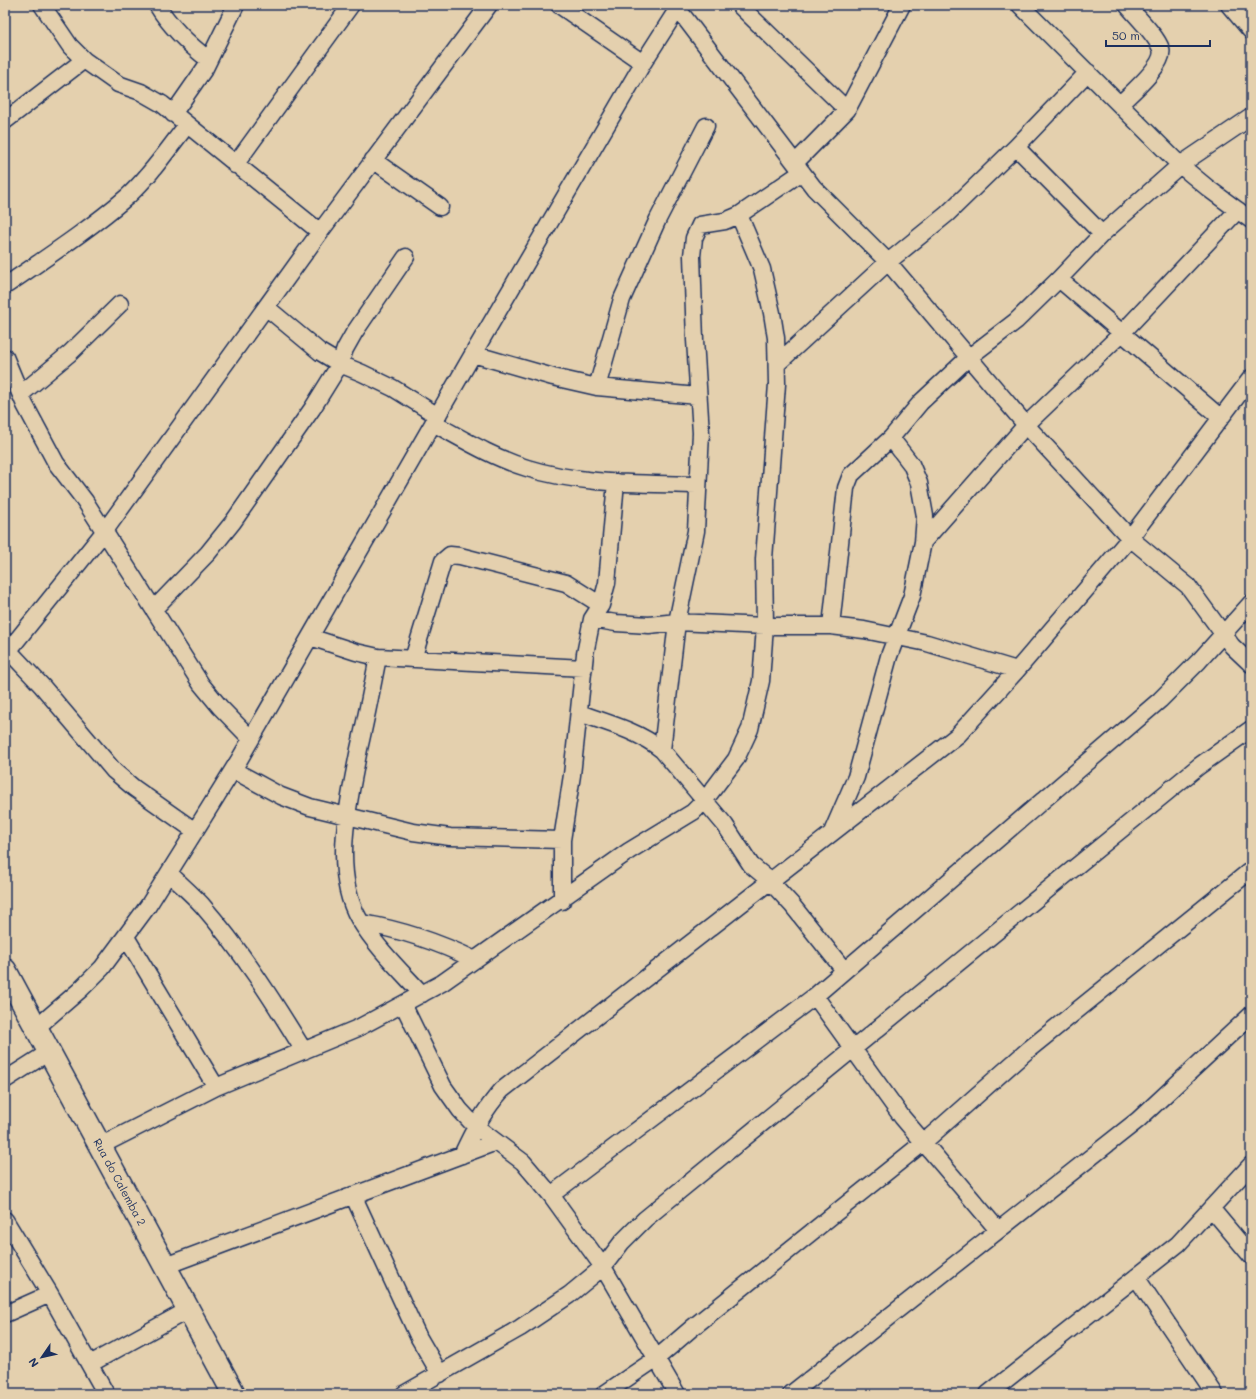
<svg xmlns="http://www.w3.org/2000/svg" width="1256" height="1399" viewBox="0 0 1256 1399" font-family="Mali,sans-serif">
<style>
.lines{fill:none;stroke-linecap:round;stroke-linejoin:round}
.street-casing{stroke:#1b2f5e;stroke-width:19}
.secondary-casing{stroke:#1b2f5e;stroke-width:25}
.street{stroke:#e4d0ae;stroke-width:16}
.secondary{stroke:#e4d0ae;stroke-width:22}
.labels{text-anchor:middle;stroke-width:3;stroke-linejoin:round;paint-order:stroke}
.street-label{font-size:11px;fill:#1b2f5e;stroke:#e4d0ae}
</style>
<rect width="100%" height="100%" fill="#e4d0ae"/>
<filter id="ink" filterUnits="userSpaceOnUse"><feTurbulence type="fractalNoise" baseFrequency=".025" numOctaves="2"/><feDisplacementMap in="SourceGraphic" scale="8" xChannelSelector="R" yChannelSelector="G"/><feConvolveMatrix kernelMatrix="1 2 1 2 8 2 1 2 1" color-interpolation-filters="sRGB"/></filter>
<g filter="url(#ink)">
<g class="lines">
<g class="street-casing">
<path id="street" d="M42 5 70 46 84 60 118 84 141 92 162 104 320 232
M157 5C171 28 188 44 209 60
M559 5 643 63
M739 5 847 110
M1020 5 1180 165 1209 189 1251 220
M1229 5 1251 31
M678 9 814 188 888 262 1026 425 1130 538 1188 586 1232 646 1251 664
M1120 104C1130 94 1166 64 1161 49 1157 36 1136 16 1127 5
M173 114 205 68 236 5
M5 121 84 60
M1016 147 1102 234
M373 160 440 207
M795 163 847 110 902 5
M235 165 351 5
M1059 279 1221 418
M5 286C47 257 90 229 128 196 151 175 168 149 187 125
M266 307 320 352 340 364 362 373 393 388 438 416
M473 354 553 377 597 387 698 396
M5 357 25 405 56 463 85 501 201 684 220 707 251 739
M777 364 888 262 947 214 1016 147 1088 72
M597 387 622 299 658 219 706 126
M21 394 70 353 120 304
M433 423C464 440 494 458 527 468 581 485 641 483 697 485
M923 542 1026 425 1122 333 1238 210
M154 609 208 553 233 522 312 409 340 364 345 349 354 333 406 257
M592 619 616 623 649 625 677 622 765 626H831L864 630 927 643 1017 670
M831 626 846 488 851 475 891 438 921 402 968 358 1016 321 1059 279 1102 234 1180 165 1251 117
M310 637 356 652 378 657 584 668
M9 651 42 686 114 771 134 788 195 831
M5 655 104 532 320 232 489 5
M378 657C372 688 366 719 359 749 349 801 331 871 359 919 376 947 400 970 422 994
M413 659 443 561 450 555 460 556 566 583 601 605
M579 713C608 723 638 731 662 750L725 825 751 865 769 880 792 905 844 970
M662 750 677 622 696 531 701 433 695 340 692 256 694 238 700 225 725 221 739 215 802 172
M233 770 281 796 310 807 413 832 450 837 562 840
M833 830 856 777 889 656 912 596 923 542 925 516 919 483 911 464 891 438
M169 873C180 884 192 894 202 905 241 950 273 1000 304 1051
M562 901V840L572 775 585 654 592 619 601 605 607 583 616 482
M362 923C403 930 438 942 475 960
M126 937 216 1087
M815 996 902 1117 998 1230
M403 1004 443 1086 460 1110 475 1126 523 1162 551 1195 603 1267 677 1394
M36 1028 80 990 102 968 148 906 195 831 239 760 473 354 643 63 680 5
M5 1080 49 1052
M100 1146 216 1087 358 1028 442 983 629 851 693 812 705 800 736 759 750 729 761 681 765 626 764 559 777 384 776 338 772 313 762 269 739 215
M462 1155C473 1131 484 1110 502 1090L958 735 1017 670 1130 538 1251 378
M353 1195 419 1338 440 1374
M551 1195 815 996 1160 700 1199 661 1251 603
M1211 1208 1251 1256
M5 1220 50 1294 106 1394
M165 1266 496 1142
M1136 1277 1215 1394
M5 1314 50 1294
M90 1364 188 1310
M404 1394 520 1328 569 1295 603 1267 622 1242 645 1219 1199 766 1251 729
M604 1394 657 1358 692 1328 924 1142 1028 1050 1251 870
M791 1394 1138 1120 1251 1015
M988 1394 1178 1244 1251 1165"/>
</g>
<g class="secondary-casing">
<g id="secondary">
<path id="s1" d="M5 970 234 1394"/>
</g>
</g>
<use href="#street" class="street"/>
<use href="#secondary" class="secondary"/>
</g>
</g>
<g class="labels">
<g class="street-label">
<text dy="4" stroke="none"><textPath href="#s1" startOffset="241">Rua do Calemba 2</textPath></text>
</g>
</g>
<rect width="1256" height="1399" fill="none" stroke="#e4d0ae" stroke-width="20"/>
<rect x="10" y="10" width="1236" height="1379" fill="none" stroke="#1b2f5e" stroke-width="1.5" filter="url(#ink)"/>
<g transform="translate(42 1357) rotate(236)" stroke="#e4d0ae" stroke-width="3" paint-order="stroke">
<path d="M0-3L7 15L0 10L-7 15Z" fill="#1b2f5e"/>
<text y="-6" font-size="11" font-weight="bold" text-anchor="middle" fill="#1b2f5e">N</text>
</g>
<path d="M1106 40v6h104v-6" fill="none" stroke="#1b2f5e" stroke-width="2"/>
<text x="1112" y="40" font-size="12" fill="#1b2f5e" stroke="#e4d0ae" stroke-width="3" paint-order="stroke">50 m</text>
</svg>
